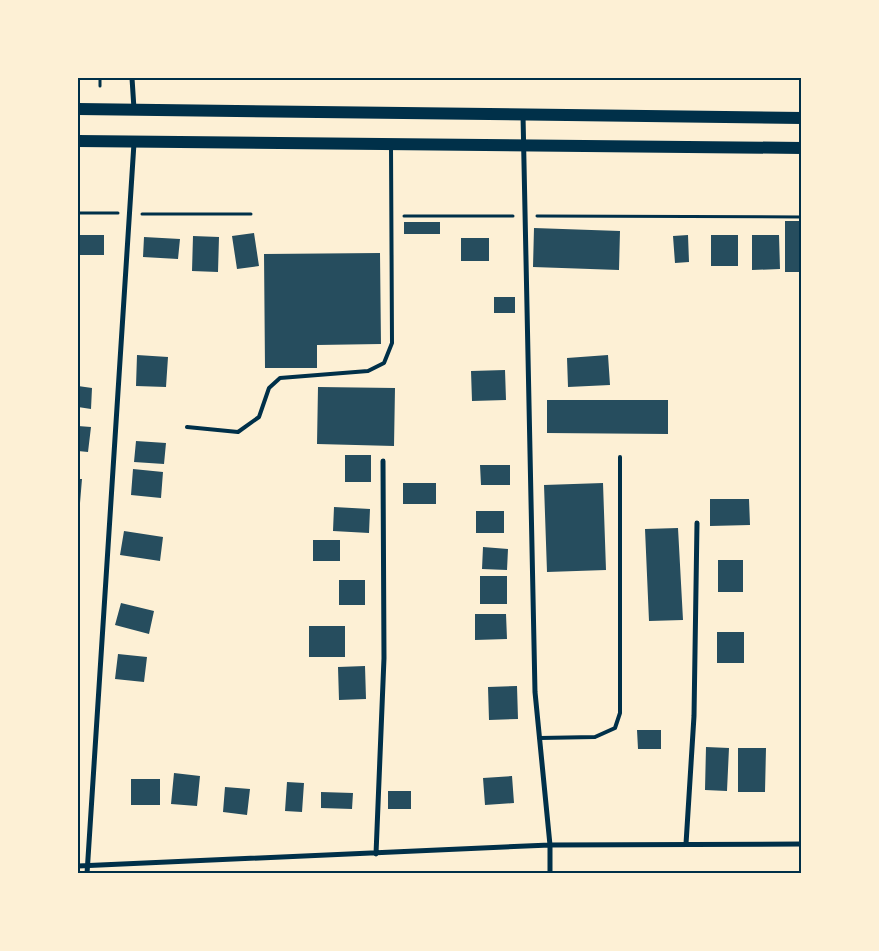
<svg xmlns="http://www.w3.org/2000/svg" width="879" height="951" viewBox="0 0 879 951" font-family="Arial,sans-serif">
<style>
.building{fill:#264d5e}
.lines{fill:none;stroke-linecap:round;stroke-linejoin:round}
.path{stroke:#003049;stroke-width:3}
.service{stroke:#003049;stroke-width:4}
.minor{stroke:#003049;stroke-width:5}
.primary{stroke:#003049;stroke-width:12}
.neatline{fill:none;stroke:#003049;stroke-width:2}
</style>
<rect width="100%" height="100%" fill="#fdf0d5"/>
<path class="building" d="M785 221H802V272H785Z
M404 222H440V234H404Z
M534 228 620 231 619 270 533 267Z
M254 233 259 266 237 269 232 236Z
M78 235H104V255H78Z
M688 235 689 262 675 263 673 236Z
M711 235H738V266H711Z
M752 235H779L780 269 752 270Z
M193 236 219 237 218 272 192 271Z
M144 237 180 239 178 259 143 257Z
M461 238H489V261H461Z
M380 253 381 344 317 345V368H265L264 254Z
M494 297H515V313H494Z
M137 355 168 357 166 387 136 386Z
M608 355 610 385 568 387 567 358Z
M505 370 506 400 472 401 471 371Z
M78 386 92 388 91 409 78 407Z
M318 387 395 388 394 446 317 444Z
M547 400H668V434L547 433Z
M78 426 91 427 88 452 78 451Z
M136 441 166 443 164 464 134 462Z
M345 455H371V482H345Z
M480 465H510V485H481Z
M133 469 163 472 161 498 131 495Z
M78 479H82L80 503H78Z
M403 483H436V504H403Z
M603 483 606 570 547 572 544 485Z
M710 499H749L750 525 710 526Z
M334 507 370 509 369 533 333 531Z
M476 511H504V533H476Z
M678 528 683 620 649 621 645 529Z
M124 531 163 537 160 561 120 555Z
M313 540H340V561H313Z
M483 547 508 549 507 570 482 569Z
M718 560H743V592H718Z
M480 576H507V604H480Z
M339 580H365V605H339Z
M121 603 154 611 149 634 115 625Z
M475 614H506L507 639 475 640Z
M309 626H345V657H309Z
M717 632H744V663H717Z
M118 654 147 657 144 682 115 679Z
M365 666 366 699 339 700 338 667Z
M517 686 518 719 489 720 488 687Z
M637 730H661V749H638Z
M706 747 729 748 727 791 705 790Z
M738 748H766L765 792H738Z
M174 773 200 776 197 806 171 804Z
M512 776 514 803 485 805 483 778Z
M131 779H160V805H131Z
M287 782 304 783 302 812 285 811Z
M225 787 250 789 247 815 223 812Z
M388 791H411V809H388Z
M321 792 353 793 352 809 321 808Z"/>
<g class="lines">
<path class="path" d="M100 78V86
M78 213H118
M142 214H251
M404 216H513
M537 216 802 217"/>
<path class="service" d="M187 427 238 432 259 417 269 388 280 378 368 371 384 363 392 343 391 146
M540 738 595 737 615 728 620 713V457"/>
<path class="minor" d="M132 78 134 109
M523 115 535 692 550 845V874
M686 844 694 716 697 523
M376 854 384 658 383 461
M78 866 550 845 802 844
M87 874 134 143"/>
<path class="primary" d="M78 109 802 118
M78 141 802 148"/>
</g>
<rect width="879" height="951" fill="none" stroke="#fdf0d5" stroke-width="158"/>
<rect x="79" y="79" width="721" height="793" class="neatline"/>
</svg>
